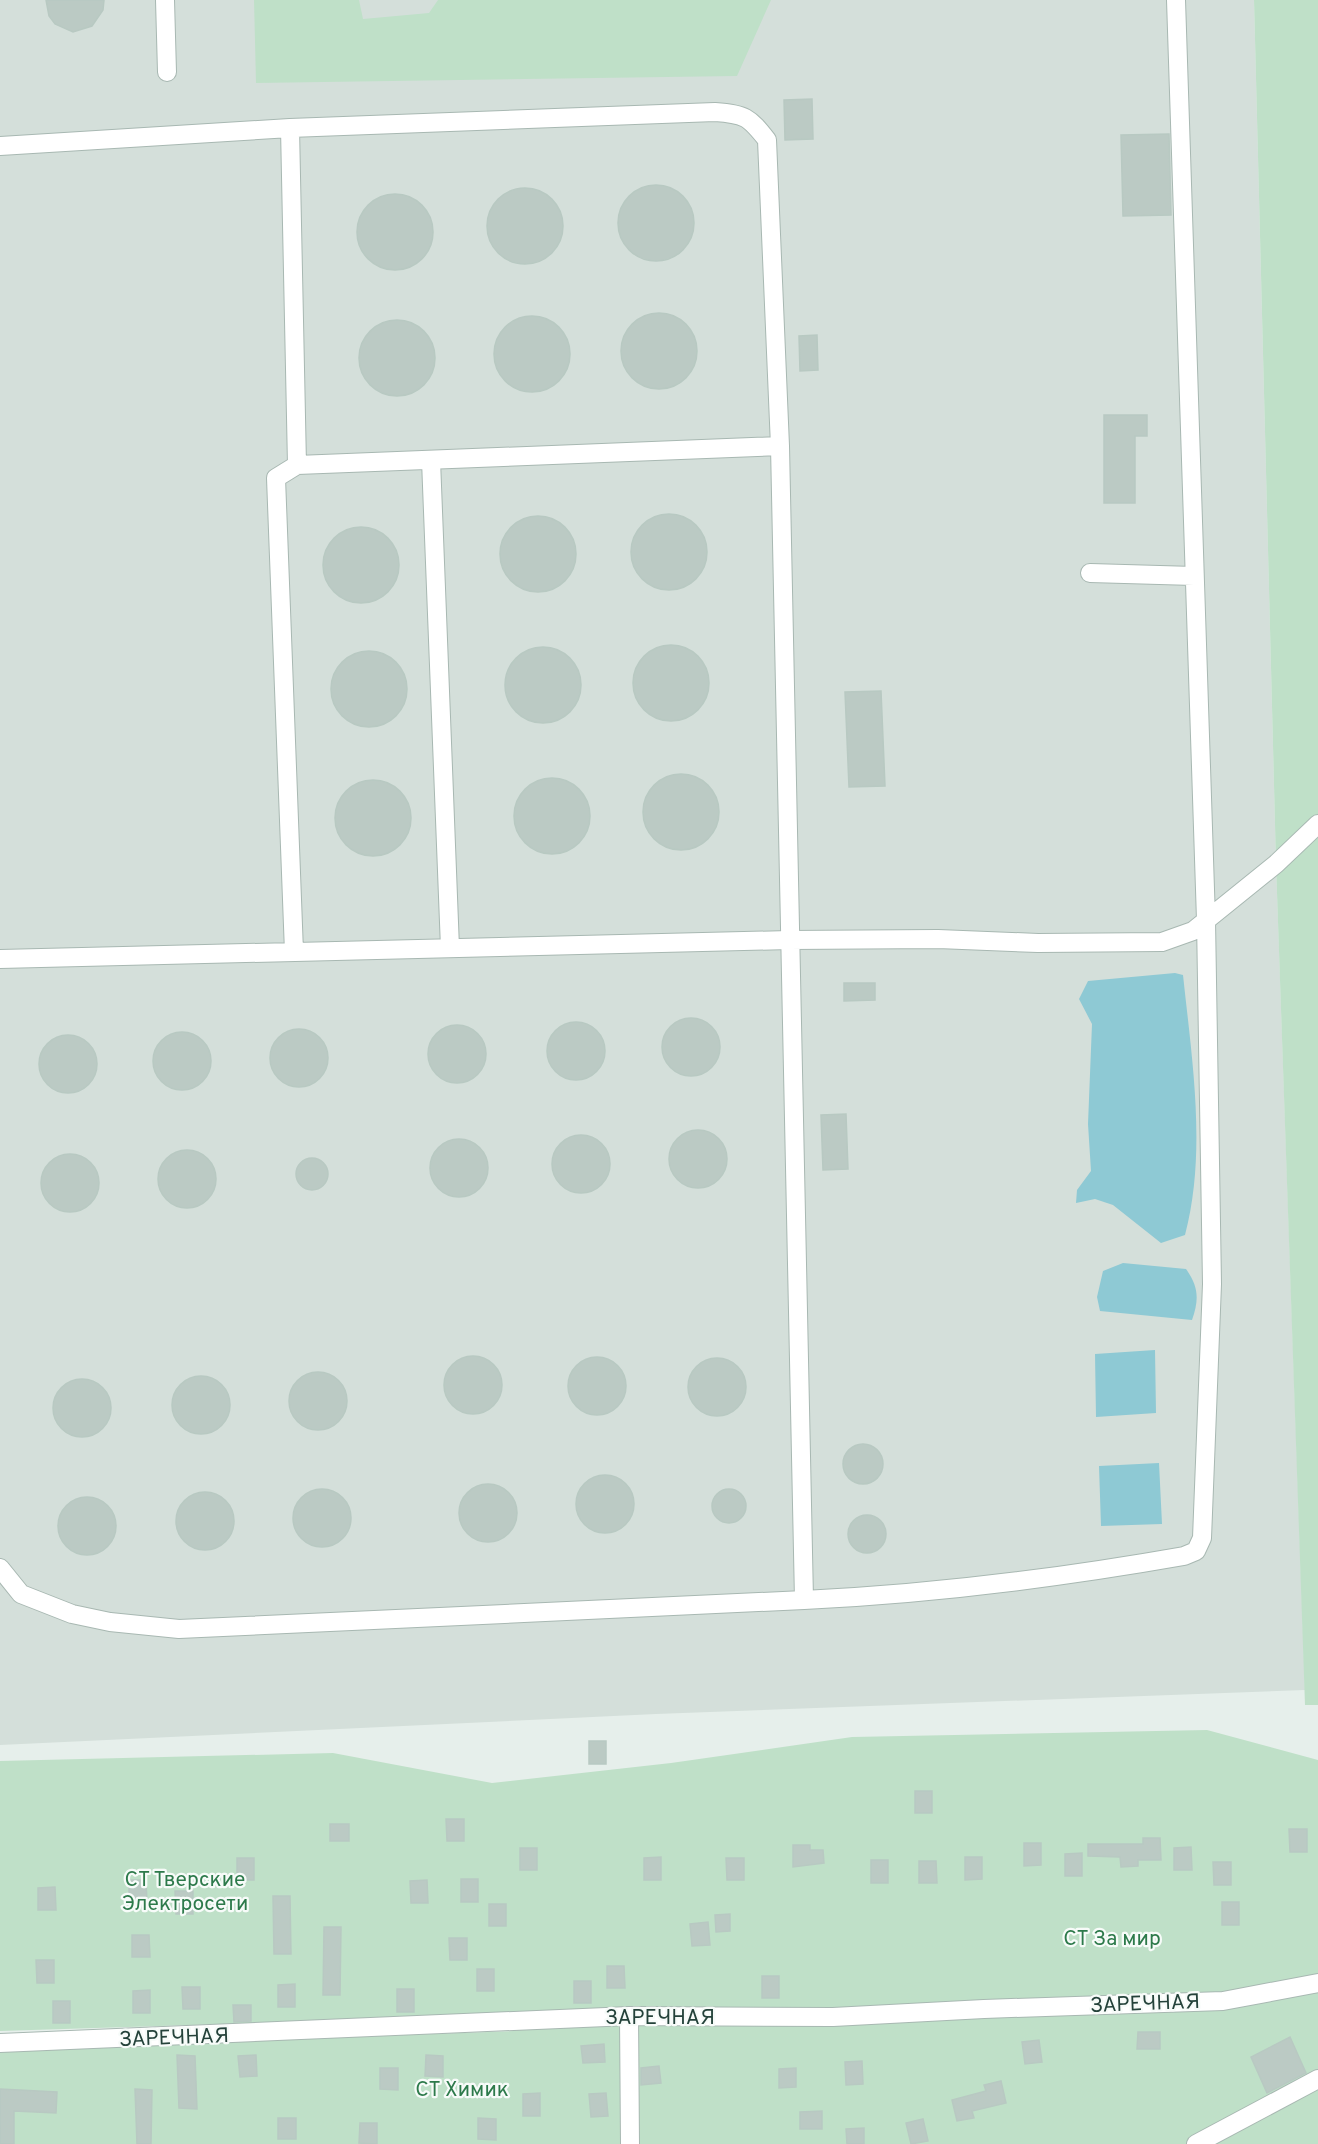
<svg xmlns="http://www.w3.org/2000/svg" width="1318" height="2144" viewBox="0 0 1318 2144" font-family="Overpass,sans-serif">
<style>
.built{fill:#d4dfda}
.green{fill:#bfe0c8}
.water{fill:#8ec9d4}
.building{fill:#bbcac4;stroke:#b8c9c2;stroke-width:1.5}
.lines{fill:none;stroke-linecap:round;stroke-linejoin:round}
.minor-casing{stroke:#a8b8b2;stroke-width:20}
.minor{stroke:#fff;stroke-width:18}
.labels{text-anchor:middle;stroke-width:4.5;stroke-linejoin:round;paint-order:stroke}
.park-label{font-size:21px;fill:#2d7a4b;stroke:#f7fbf9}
.street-label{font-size:21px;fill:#24423a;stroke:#f7fbf9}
</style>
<rect width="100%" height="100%" fill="#e6efeb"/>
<path class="built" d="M0 0H1254L1276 864 1305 1690 656 1714 0 1745Z"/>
<path class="green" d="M254 0H359L363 19 429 13 438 0H771L737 76 256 83Z
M1254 0H1318V1705H1305L1276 864Z
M1207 1730 1318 1760V2144H0V2050L514 2031 512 2015 0 2031V1761L333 1753 492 1783 671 1763 852 1737Z"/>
<path class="water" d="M1175 973 1183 975C1192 1060 1207 1152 1185 1235L1161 1243 1113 1205 1095 1199 1076 1203 1077 1190 1091 1171 1088 1124 1092 1024 1079 999 1088 981Z
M1123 1263 1186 1269C1199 1287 1199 1300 1192 1320L1100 1311 1097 1297 1103 1271Z
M1155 1350 1156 1413 1096 1417 1095 1354Z
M1159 1463 1162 1524 1101 1526 1099 1466Z"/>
<path class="building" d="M46 0H104L103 10 92 26 73 32 55 24 49 16Z
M812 99 813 139 785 140 784 100Z
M1169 134 1171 215 1123 216 1121 135Z
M618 223a38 38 0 1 1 76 0a38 38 0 1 1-76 0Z
M487 226a38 38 0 1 1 76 0a38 38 0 1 1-76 0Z
M357 232a38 38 0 1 1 76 0a38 38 0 1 1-76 0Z
M621 351a38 38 0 1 1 76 0a38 38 0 1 1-76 0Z
M494 354a38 38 0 1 1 76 0a38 38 0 1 1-76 0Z
M359 358a38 38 0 1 1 76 0a38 38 0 1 1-76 0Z
M817 335 818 370 800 371 799 336Z
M1104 415H1147V436H1135V503H1104Z
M631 552a38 38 0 1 1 76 0a38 38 0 1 1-76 0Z
M500 554a38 38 0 1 1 76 0a38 38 0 1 1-76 0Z
M323 565a38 38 0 1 1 76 0a38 38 0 1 1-76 0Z
M633 683a38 38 0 1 1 76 0a38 38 0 1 1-76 0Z
M505 685a38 38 0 1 1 76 0a38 38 0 1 1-76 0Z
M331 689a38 38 0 1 1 76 0a38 38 0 1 1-76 0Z
M881 691 885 786 849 787 845 692Z
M643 812a38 38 0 1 1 76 0a38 38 0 1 1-76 0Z
M514 816a38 38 0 1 1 76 0a38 38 0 1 1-76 0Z
M335 818a38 38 0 1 1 76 0a38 38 0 1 1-76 0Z
M844 983H875V1000L844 1001Z
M662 1047a29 29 0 1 1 58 0a29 29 0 1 1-58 0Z
M547 1051a29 29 0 1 1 58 0a29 29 0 1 1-58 0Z
M428 1054a29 29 0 1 1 58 0a29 29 0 1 1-58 0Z
M270 1058a29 29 0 1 1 58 0a29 29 0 1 1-58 0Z
M153 1061a29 29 0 1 1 58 0a29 29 0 1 1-58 0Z
M39 1064a29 29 0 1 1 58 0a29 29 0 1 1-58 0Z
M846 1114 848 1169 823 1170 821 1115Z
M669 1159a29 29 0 1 1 58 0a29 29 0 1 1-58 0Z
M552 1164a29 29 0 1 1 58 0a29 29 0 1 1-58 0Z
M430 1168a29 29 0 1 1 58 0a29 29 0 1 1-58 0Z
M158 1179a29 29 0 1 1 58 0a29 29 0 1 1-58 0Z
M41 1183a29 29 0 1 1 58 0a29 29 0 1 1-58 0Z
M296 1174a16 16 0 1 1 32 0a16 16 0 1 1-32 0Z
M444 1385a29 29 0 1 1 58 0a29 29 0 1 1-58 0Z
M568 1386a29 29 0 1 1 58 0a29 29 0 1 1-58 0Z
M688 1387a29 29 0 1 1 58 0a29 29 0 1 1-58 0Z
M289 1401a29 29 0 1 1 58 0a29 29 0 1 1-58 0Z
M172 1405a29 29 0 1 1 58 0a29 29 0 1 1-58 0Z
M53 1408a29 29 0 1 1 58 0a29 29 0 1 1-58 0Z
M843 1464a20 20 0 1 1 40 0a20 20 0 1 1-40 0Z
M576 1504a29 29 0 1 1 58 0a29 29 0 1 1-58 0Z
M459 1513a29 29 0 1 1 58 0a29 29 0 1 1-58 0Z
M293 1518a29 29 0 1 1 58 0a29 29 0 1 1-58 0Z
M712 1506a17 17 0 1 1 34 0a17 17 0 1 1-34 0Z
M176 1521a29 29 0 1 1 58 0a29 29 0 1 1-58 0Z
M58 1526a29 29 0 1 1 58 0a29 29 0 1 1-58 0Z
M848 1534a19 19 0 1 1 38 0a19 19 0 1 1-38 0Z
M589 1741H606V1764H589Z
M915 1791H932V1813H915Z
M446 1819H464V1841H447Z
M330 1824H349V1841H330Z
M1289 1829H1307V1852H1290Z
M1143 1838H1160L1161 1860H1138V1866L1121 1867 1120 1857 1088 1856V1844H1143Z
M1024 1843H1041V1865L1024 1866Z
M793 1845H810V1850H823L824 1863 793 1867Z
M1191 1847 1192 1870H1174V1848Z
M520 1848H537V1870H520Z
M1082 1853V1876H1065V1854Z
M661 1857V1880H644V1858Z
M965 1857H982V1879L965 1880Z
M237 1858H254V1880H237Z
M726 1858H744V1880H727Z
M871 1860H888V1883H871Z
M919 1861H936L937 1883H919Z
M1213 1862H1231V1885H1214Z
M461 1879H478V1902H461Z
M129 1880H146L147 1903H129Z
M427 1880 428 1903H411L410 1881Z
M55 1887 56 1910H38V1888Z
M175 1891H193V1914H176Z
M273 1896H290L291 1954H274Z
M1222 1902H1239V1925H1222Z
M489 1904H506V1926H489Z
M730 1914V1931L716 1932 715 1915Z
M708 1922 710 1945 692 1946 690 1924Z
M324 1927H341L340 1995H323Z
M132 1935H149L150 1957H132Z
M449 1938H467V1960H450Z
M36 1960H54V1983H37Z
M607 1966H624L625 1988H607Z
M477 1969H494V1991H477Z
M762 1976H779V1998H762Z
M574 1981H591V2003H574Z
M295 1984V2007H278V1985Z
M182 1987H200V2009H183Z
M397 1989H414V2012H397Z
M150 1990V2013H133V1991Z
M53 2001H70V2023H53Z
M233 2005H251V2021L234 2022Z
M1138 2032H1160V2049H1137Z
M1290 2037 1306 2073 1267 2093 1251 2057Z
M1039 2040 1042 2062 1025 2064 1022 2042Z
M604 2044 605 2062 583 2063 581 2046Z
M177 2055 195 2056 197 2109 179 2108Z
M256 2055 257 2076 240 2077 238 2056Z
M426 2055 443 2056V2077L425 2076Z
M862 2061 863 2084 846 2085 845 2062Z
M659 2066 661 2083 641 2085V2068Z
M380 2068H398V2090L380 2089Z
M796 2068V2087L779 2088V2069Z
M1001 2081 1006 2103 972 2111 974 2118 957 2121 952 2100 986 2091 984 2085Z
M0 2089 57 2092 56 2113 14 2111V2144H0Z
M135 2089 152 2090 151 2144H137Z
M540 2093V2116H523V2094Z
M606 2093 608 2116 591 2117 589 2094Z
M822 2111V2129H800V2112Z
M278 2118H296V2139H278Z
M478 2118 496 2119V2140L478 2139Z
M923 2119 928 2141 911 2144 906 2123Z
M360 2123H377V2144L359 2143Z
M864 2128V2144H847L846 2129Z"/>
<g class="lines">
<g class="minor-casing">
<path id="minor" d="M165 0 167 72
M0 146 290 128
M431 460 450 948
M297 465 780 446
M1090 573 1194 576
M0 959 789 940 938 939 1038 943 1162 942 1193 931 1276 864 1318 824
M0 1568 21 1594 72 1614 110 1622 179 1629 804 1600 780 446 767 140C749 117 745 114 715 112L290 128 297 465 276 478 294 952
M804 1600C931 1594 1059 1578 1184 1556L1196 1551 1202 1538 1212 1284 1206 920 1176 0
M629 2016 630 2144
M0 2043 629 2016 833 2017 984 2009 1223 2001 1318 1983
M1196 2144 1318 2079"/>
</g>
<use href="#minor" class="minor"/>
</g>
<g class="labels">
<g class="park-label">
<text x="185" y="1886">СТ Тверские<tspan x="185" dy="24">Электросети</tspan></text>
<text x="1112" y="1945">СТ За мир</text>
<text x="462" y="2096">СТ Химик</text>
</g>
<g class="street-label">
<text transform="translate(1145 2003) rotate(-2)" y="7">ЗАРЕЧНАЯ</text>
<text x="660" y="2024">ЗАРЕЧНАЯ</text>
<text transform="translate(174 2037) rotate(-2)" y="7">ЗАРЕЧНАЯ</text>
</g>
</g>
</svg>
